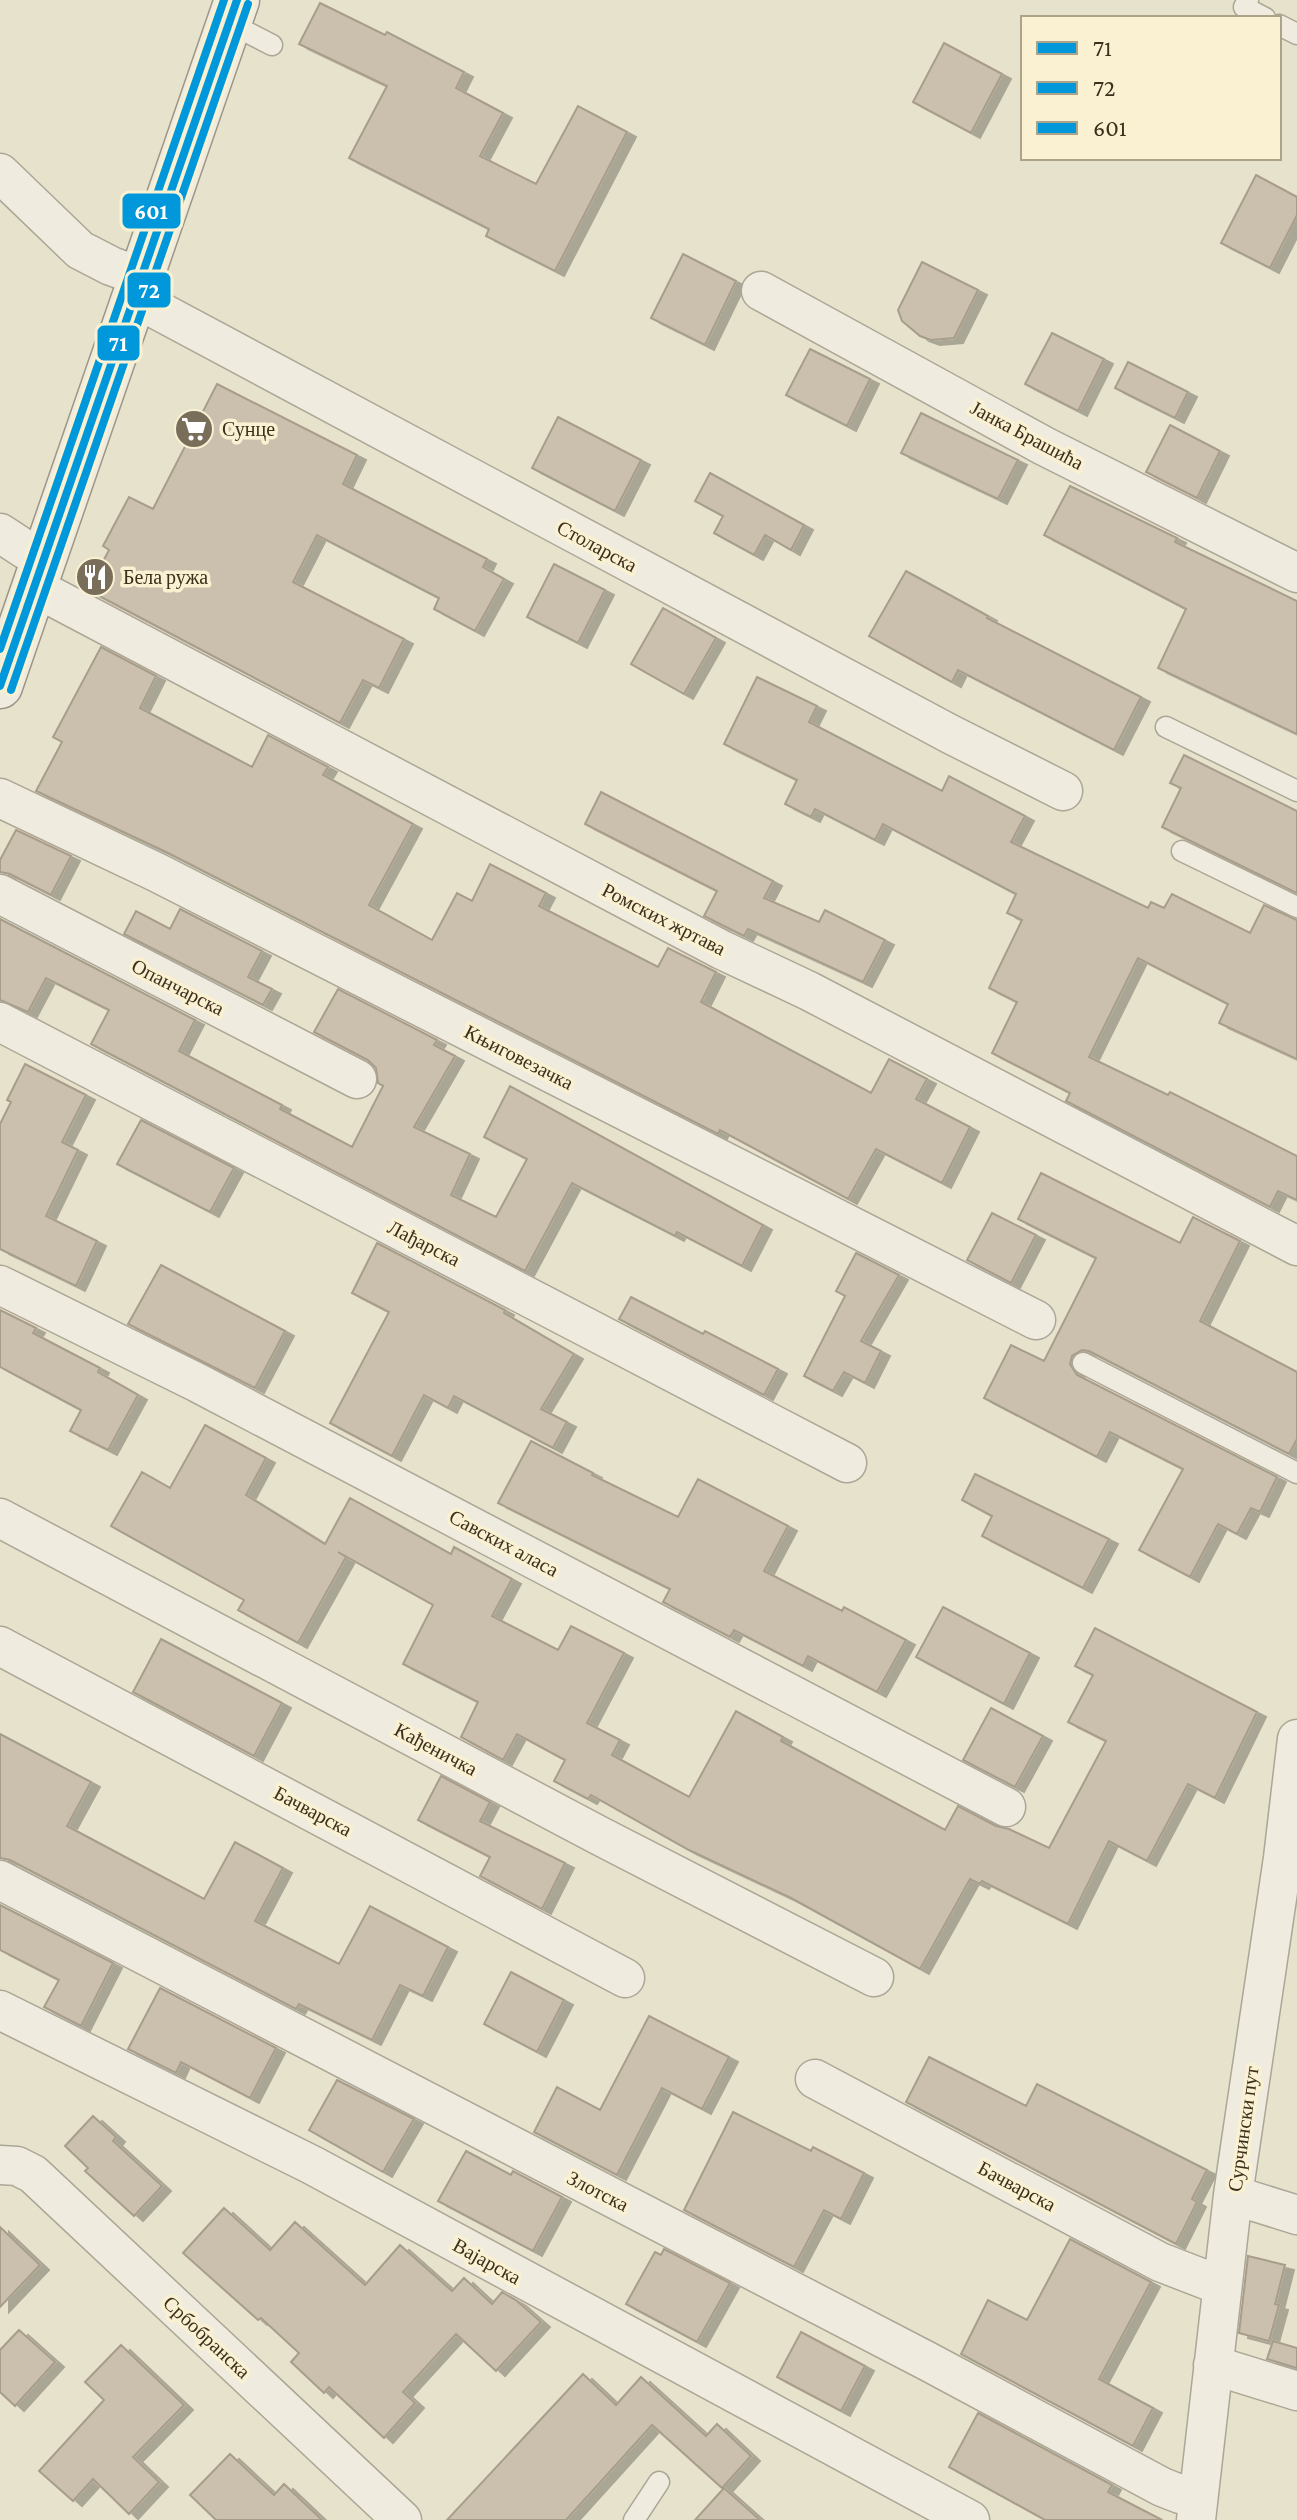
<svg xmlns="http://www.w3.org/2000/svg" width="1297" height="2520" viewBox="0 0 1297 2520" font-family="'Crimson Pro',serif">
<style>
.building{fill:#cbc0ad;stroke:#a89d8b;stroke-width:2;filter:url(#shadow)}
.lines{fill:none;stroke-linecap:round;stroke-linejoin:round}
.service-casing{stroke:#aca696;stroke-width:23}
.minor-casing{stroke:#aca696;stroke-width:41}
.secondary-casing{stroke:#9c9686;stroke-width:47}
.service{stroke:#efebdf;stroke-width:20}
.minor{stroke:#efebdf;stroke-width:38}
.secondary{stroke:#efebdf;stroke-width:44}
.bus-1-casing{stroke:#f9f1d2;stroke-width:14}
.bus-2-casing{stroke:#f9f1d2;stroke-width:14}
.bus-3-casing{stroke:#f9f1d2;stroke-width:14}
.bus-1{stroke:#0098da;stroke-width:8}
.bus-2{stroke:#0098da;stroke-width:8}
.bus-3{stroke:#0098da;stroke-width:8}
.labels{text-anchor:middle;stroke-width:7;stroke-linejoin:round;paint-order:stroke}
.poi-label{font-size:20px;fill:#3c2f1c;stroke:#f9f1d2;text-anchor:start}
.street-label{font-size:20px;fill:#3c2f1c;stroke:#f9f1d2}
.line-badge{stroke:#f9f1d2;stroke-width:3}
.badge-label{font-size:22px;text-anchor:middle;font-weight:bold;fill:#fff}
</style>
<defs>
<filter id="shadow"><feDropShadow dx="9" dy="5" stdDeviation="0" flood-color="#0004"/></filter>
</defs>
<rect width="100%" height="100%" fill="#e7e2cc"/>
<path class="building" d="M320 3 385 35 387 32 464 72 456 88 503 113 480 156 536 184 578 106 627 132 555 271 486 236 489 229 349 158 387 86 299 44Z
M944 43 1002 74 971 133 913 102Z
M1256 175 1297 197V215L1270 268 1221 243Z
M683 254 736 281 705 345 651 318Z
M922 262 978 290 954 338 931 340 920 336 902 321 898 310Z
M1052 333 1104 359 1078 411 1025 384Z
M810 349 870 379 847 426 786 395Z
M1128 362 1188 392 1175 418 1115 388Z
M217 384 357 455 343 484 487 559 483 567 504 579 475 631 434 609 439 598 317 535 293 582 404 639 379 688 363 680 340 723 88 590 109 550 103 546 129 497 153 509Z
M921 413 1018 460 998 499 901 453Z
M558 417 641 460 615 511 532 468Z
M1170 425 1220 451 1197 498 1146 472Z
M710 473 804 525 791 550 765 535 754 555 714 533 723 516 695 501Z
M1070 486 1177 538 1175 542 1297 601V734L1158 668 1186 609 1044 535Z
M554 564 605 590 578 643 527 617Z
M906 571 988 616 987 618 1141 697 1114 750 958 670 952 682 869 636Z
M663 608 716 638 684 694 631 664Z
M101 647 156 676 140 708 252 767 268 735 328 767 323 775 413 824 369 905 432 940 457 893 472 901 490 864 546 893 539 906 658 967 668 948 716 972 701 1002 871 1093 889 1059 927 1079 916 1099 970 1127 942 1183 876 1149 848 1199 720 1130 718 1134 166 852 36 791 62 742 53 737Z
M757 677 817 706 809 722 942 791 949 776 1025 816 1011 842 1148 908 1151 902 1164 908 1172 894 1250 933 1264 905 1297 920V1059L1219 1023 1228 1004 1138 958 1089 1057 1168 1095 1170 1092 1297 1156V1200L1278 1191 1270 1207 1066 1101 1070 1093 992 1053 1017 1002 989 988 1022 920 1007 913 1016 894 883 824 875 840 815 809 811 817 785 804 797 780 724 744Z
M1184 755 1297 811V893L1162 827 1181 788 1170 783Z
M601 792 773 881 764 898 819 922 825 910 885 940 863 982 748 929 744 936 704 916 717 891 585 824Z
M16 830 71 856 51 895 10 874 0 872V860Z
M180 909 262 951 248 977 272 989 263 1005 124 934 136 911 170 929Z
M0 919 195 1020 179 1051 282 1105 280 1109 352 1147 383 1086 378 1083 376 1068 368 1060 314 1032 338 989 437 1040 434 1045 455 1056 414 1127 470 1154 451 1195 496 1217 527 1159 484 1137 510 1086 763 1225 742 1266 677 1232 675 1236 572 1183 525 1271 91 1044 109 1010 46 978 28 1012 0 1000Z
M25 1064 86 1095 62 1142 78 1150 46 1216 97 1241 76 1286 0 1249V1124L11 1102 7 1100Z
M141 1120 234 1168 210 1212 117 1164Z
M1041 1173 1180 1243 1193 1217 1240 1241 1200 1321 1297 1372V1439L1289 1454 1089 1351 1082 1350 1072 1356 1070 1364 1077 1375 1277 1477 1260 1512 1251 1508 1237 1534 1218 1524 1190 1577 1139 1550 1183 1469 1110 1432 1097 1457 984 1398 1011 1345 1044 1361 1096 1258 1018 1219Z
M992 1213 1036 1235 1011 1283 967 1260Z
M377 1243 505 1310 504 1313 574 1354 541 1409 567 1422 553 1448 454 1396 448 1408 424 1395 392 1456 330 1423 389 1312 352 1293Z
M856 1253 899 1275 861 1341 881 1351 865 1383 844 1372 833 1391 804 1376 845 1296 836 1291Z
M161 1265 285 1331 255 1388 128 1324Z
M631 1297 703 1334 705 1331 778 1369 764 1395 619 1319Z
M0 1310 36 1328 33 1333 100 1368 98 1372 138 1395 108 1450 70 1431 81 1410 0 1367Z
M205 1425 266 1458 246 1495 325 1544 350 1498 451 1554 454 1547 512 1579 492 1616 558 1650 571 1626 624 1653 587 1723 620 1740 612 1755 689 1797 736 1711 783 1737 781 1741 945 1830 958 1806 996 1826 1009 1829 1049 1848 1106 1741 1068 1722 1093 1675 1075 1666 1095 1628 1257 1712 1215 1798 1188 1784 1147 1861 1109 1841 1068 1924 982 1881 980 1884 970 1879 920 1969 791 1898 689 1850 591 1795 588 1799 554 1781 565 1760 517 1734 503 1760 461 1737 478 1702 403 1664 433 1605 338 1552 346 1557 298 1643 238 1610 244 1600 111 1526 142 1472 170 1488Z
M531 1441 593 1473 592 1475 678 1517 698 1479 788 1526 764 1571 842 1611 844 1607 906 1640 877 1692 808 1656 803 1666 734 1630 730 1637 663 1602 670 1589 498 1503Z
M975 1474 1109 1539 1083 1588 982 1536 992 1516 962 1500Z
M943 1607 1030 1653 1004 1704 916 1657Z
M161 1639 282 1703 254 1756 133 1692Z
M991 1708 1043 1736 1015 1787 963 1760Z
M0 1734 91 1782 67 1826 204 1899 235 1842 283 1868 255 1921 339 1964 370 1906 448 1947 423 1996 400 1985 372 2040 299 2004 296 2009 10 1860 0 1858Z
M441 1776 490 1802 480 1821 565 1863 542 1909 480 1876 490 1857 418 1820Z
M0 1905 113 1963 81 2026 44 2007 59 1980 0 1950Z
M511 1972 564 2000 537 2052 484 2024Z
M160 1988 276 2048 250 2098 181 2062 176 2073 128 2049Z
M649 2016 729 2057 702 2109 662 2088 617 2175 534 2132 557 2087 600 2110Z
M929 2057 1026 2106 1037 2084 1207 2170 1192 2199 1197 2202 1176 2244 906 2102Z
M337 2080 414 2119 383 2172 309 2130Z
M733 2112 811 2151 813 2147 864 2173 841 2219 824 2210 794 2267 684 2210Z
M93 2116 116 2137 113 2141 162 2186 134 2216 85 2171 88 2168 65 2146Z
M466 2151 511 2175 513 2171 562 2197 533 2251 438 2201Z
M224 2208 270 2250 295 2222 365 2285 400 2245 452 2291 464 2278 492 2304 502 2292 517 2301 541 2322 496 2371 456 2334 403 2392 415 2403 384 2438 329 2387 324 2393 291 2362 299 2353 261 2318 258 2320 183 2253Z
M0 2227 40 2265 0 2307Z
M1070 2239 1151 2282 1099 2379 1153 2408 1133 2446 961 2354 988 2300 1027 2320Z
M664 2249 730 2283 697 2342 626 2304 655 2252 661 2255Z
M1248 2256 1285 2265 1275 2304 1279 2305 1269 2341 1239 2333Z
M19 2330 55 2362 15 2406 0 2392V2350Z
M801 2332 865 2366 841 2411 777 2377Z
M1273 2341 1297 2348V2368L1267 2359Z
M121 2345 184 2405 133 2457 159 2482 129 2514 93 2479 73 2501 39 2471 104 2400 85 2382Z
M583 2374 616 2405 641 2377 706 2436 717 2424 751 2456 722 2488 652 2425 566 2520H447Z
M978 2413 1112 2485 1108 2492 1162 2520H1045L949 2467Z
M230 2454 274 2495 284 2484 322 2520H216L190 2495Z
M724 2488 760 2520H695Z"/>
<g class="lines">
<g class="service-casing">
<path id="service" d="M1248 0 1244 7 1265 18
M229 23 272 45
M1279 25 1297 34
M1166 727 1297 791
M1182 851 1297 907
M1083 1363 1297 1473
M634 2520 659 2482"/>
</g>
<g class="minor-casing">
<path id="minor" d="M0 173 80 250 111 266 141 277
M761 291 1044 446 1297 573
M133 297 950 734 1063 791
M0 533 43 561
M34 587 722 950 809 991 1297 1246
M0 798 156 872 1036 1320
M0 894 357 1079
M0 1022 847 1463
M0 1285 198 1383 1006 1807
M0 1518 600 1836 874 1977
M0 1646 625 1978
M0 1880 927 2361 1162 2487 1180 2494 1198 2497
M0 2010 312 2165 970 2520
M815 2079 1160 2262 1222 2286
M0 2165 17 2166 33 2174 402 2520
M1233 2195 1297 2215
M1213 2365 1297 2391
M1196 2520 1233 2195 1283 1858 1297 1739"/>
</g>
<g class="secondary-casing">
<path id="secondary" d="M0 686 237 0"/>
</g>
<use href="#service" class="service"/>
<use href="#minor" class="minor"/>
<use href="#secondary" class="secondary"/>
<g class="bus-1-casing">
<path id="bus-1" d="M0 686 237 0"/>
</g>
<g class="bus-2-casing">
<path id="bus-2" d="M11 690 248 4"/>
</g>
<g class="bus-3-casing">
<path id="bus-3" d="M0 649 224 0"/>
</g>
<use href="#bus-1" class="bus-1"/>
<use href="#bus-2" class="bus-2"/>
<use href="#bus-3" class="bus-3"/>
</g>
<defs>
<g id="supermarket-disc" transform="scale(2)"><circle r="9.5" fill="#786e5a" stroke="#f9f1d2"/><path d="M-6-5.5h2.5l.6 2H6L4.5 2H-2.5L-4.4-4H-6ZM-1.5 3.2a1.3 1.3 0 1 0 .1 0ZM3 3.2a1.3 1.3 0 1 0 .1 0Z" fill="#fff"/></g>
<g id="restaurant-disc" transform="scale(2)"><circle r="9.5" fill="#786e5a" stroke="#f9f1d2"/><path d="M-5-6h1v4h1v-4h1v4h1v-4h1v5L-1.5 .5V6h-2V.5L-5-1ZM5-6V6H3V1.5H1.5Q1.5-4 5-6Z" fill="#fff"/></g>
</defs>
<g fill-rule="evenodd">
<use href="#supermarket-disc" x="194" y="429"/>
<use href="#restaurant-disc" x="95" y="577"/>
</g>
<g class="labels">
<g class="poi-label">
<text x="222" y="436">Сунце</text>
<text x="123" y="584">Бела ружа</text>
</g>
<g class="street-label">
<text transform="translate(1027 435) rotate(28)" y="7">Јанка Брашића</text>
<text transform="translate(597 546) rotate(28)" y="7">Столарска</text>
<text transform="translate(664 919) rotate(27)" y="7">Ромских жртава</text>
<text transform="translate(178 987) rotate(27)" y="7">Опанчарска</text>
<text transform="translate(519 1057) rotate(27)" y="7">Књиговезачка</text>
<text transform="translate(424 1243) rotate(27)" y="7">Лађарска</text>
<text transform="translate(504 1543) rotate(28)" y="7">Савских аласа</text>
<text transform="translate(436 1749) rotate(28)" y="7">Кађеничка</text>
<text transform="translate(313 1811) rotate(28)" y="7">Бачварска</text>
<text transform="translate(1243 2129) rotate(-82)" y="7">Сурчински пут</text>
<text transform="translate(1017 2186) rotate(28)" y="7">Бачварска</text>
<text transform="translate(598 2191) rotate(27)" y="7">Злотска</text>
<text transform="translate(487 2261) rotate(29)" y="7">Вајарска</text>
<text transform="translate(207 2337) rotate(43)" y="7">Србобранска</text>
</g>
</g>
<g class="line-badge">
<rect x="121" y="192" width="61" height="38" rx="8" fill="#0098da"/>
<rect x="126" y="271" width="46" height="38" rx="8" fill="#0098da"/>
<rect x="96" y="324" width="45" height="38" rx="8" fill="#0098da"/>
</g>
<g class="badge-label">
<text x="151" y="219">601</text>
<text x="149" y="298">72</text>
<text x="118" y="351">71</text>
</g>
<rect x="1021" y="16" width="260" height="144" fill="#f9f1d2" stroke="#ada389" stroke-width="2"/>
<rect x="1037" y="42" width="40" height="12" fill="#0098da" stroke="#ada389" stroke-width="2"/>
<text x="1093" y="56" font-size="24" fill="#3c2f1c">71</text>
<rect x="1037" y="82" width="40" height="12" fill="#0098da" stroke="#ada389" stroke-width="2"/>
<text x="1093" y="96" font-size="24" fill="#3c2f1c">72</text>
<rect x="1037" y="122" width="40" height="12" fill="#0098da" stroke="#ada389" stroke-width="2"/>
<text x="1093" y="136" font-size="24" fill="#3c2f1c">601</text>
</svg>
